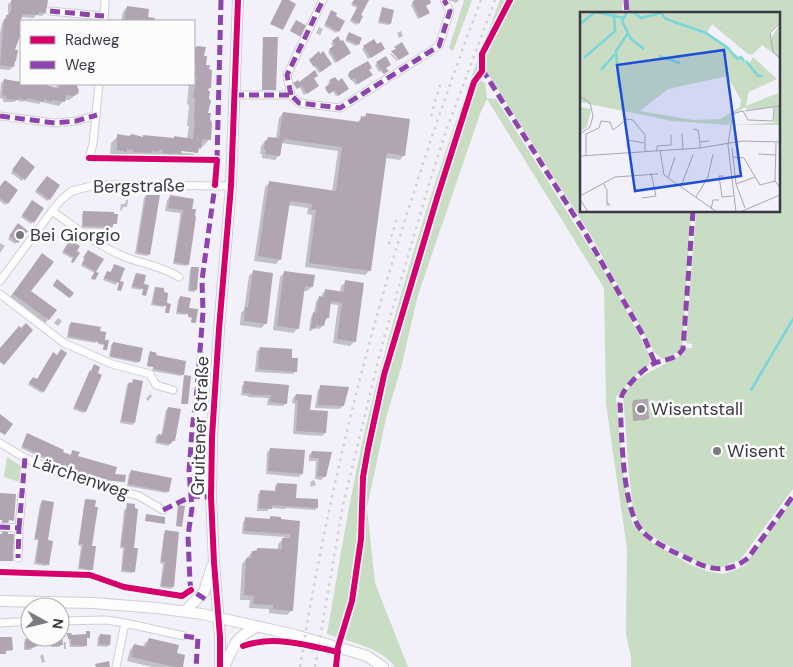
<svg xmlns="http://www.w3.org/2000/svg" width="793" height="667" viewBox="0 0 793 667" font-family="'DM Sans',sans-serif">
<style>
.green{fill:#c9ddc5}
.shadow{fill:#0003}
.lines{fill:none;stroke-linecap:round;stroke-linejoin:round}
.stream{stroke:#79d6db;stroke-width:2.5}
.building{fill:#b1a5b4}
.minor-casing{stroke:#cfced6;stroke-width:9}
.secondary-casing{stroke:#cfced6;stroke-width:12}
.minor{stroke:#fdfdfe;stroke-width:7}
.secondary{stroke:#fdfdfe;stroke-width:10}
.rail{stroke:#d0d0d2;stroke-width:2.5;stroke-dasharray:2.5 5;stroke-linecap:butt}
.quiet{stroke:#8e44ad;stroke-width:5;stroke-dasharray:10 5;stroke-linecap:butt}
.cycleway-casing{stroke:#fcfcfc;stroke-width:9}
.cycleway{stroke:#d6006c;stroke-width:6}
.poi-dot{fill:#7b7982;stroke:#fcfcfc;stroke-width:2}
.labels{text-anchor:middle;stroke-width:5;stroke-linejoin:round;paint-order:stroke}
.street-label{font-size:18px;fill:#3b3943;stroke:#fcfcfc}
.poi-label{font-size:18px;fill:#3b3943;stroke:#fcfcfc;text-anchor:start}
.inset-river{fill:none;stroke:#79d6db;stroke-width:2.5}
.inset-road{fill:none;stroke:#a9a7b0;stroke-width:1}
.view{fill:#1d4ed8;fill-opacity:0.15;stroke:#1d4ed8;stroke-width:2.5}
.inset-edge{fill:none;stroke:#3b3943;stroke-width:2.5}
</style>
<rect width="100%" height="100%" fill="#f2f0f8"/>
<path class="green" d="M464 0H472L453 51 449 48Z
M500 0H623L622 8 624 14H582V211H691L682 347C678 354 669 357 662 359L654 352 590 234 485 69 479 79 485 83 487 98 496 99 613 285 648 352 650 359 649 365 638 373 616 397 623 472 630 514 633 524 651 542 691 565 707 571 723 574 732 571 744 566 793 499V667H631V658L626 634 627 549 606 404 604 288 487 99 480 114 418 295 401 368 386 418 367 508 375 583 408 667H395C382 648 348 641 327 634 339 565 350 495 366 426 401 281 447 139 500 0Z
M628 0H793V489L740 560 722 567H714L696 561 655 538 646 532 639 524 633 508 629 474 623 394 635 380 683 354 685 348H692V344L686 343 696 211H779V14H628L627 12Z
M7 457 21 466 19 482 4 477Z"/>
<path class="shadow" d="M47 0 45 13 42 16 36 15 34 18 21 17 18 24 13 67 9 70 0 69V33L2 23 8 14V4L12 1Z
M354 0H367L356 25 350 21 357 8 351 5Z
M413 0H428L424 6 426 14 418 19 411 5 414 2Z
M449 0H459L456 3Z
M127 7 147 18 154 19 153 21H121L123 12Z
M383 9 390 23 388 25 378 23 381 11Z
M329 17 338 31 336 33 324 26Z
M319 27 323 29 320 35 316 33Z
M401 31 403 36 399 38 397 33Z
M349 33 358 44 356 46 345 41Z
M263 38 275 90H262Z
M373 40 378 53 368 59 362 49Z
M333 42 348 54 335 63 328 52 333 47 331 43Z
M194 50 203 57 204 66 209 67 211 79 210 87 207 90V114L210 123 209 140 202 147H200L195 154V151L175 150V152L195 154 190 159 175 158 172 160 167 159 165 161 156 160V157H153L151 159 145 158 144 159 127 158V156L121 155 119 158 110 157 111 143 118 136 142 138 187 139 189 126H187L189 105 187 104 189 84H194Z
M391 53 398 60 397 61 390 54Z
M385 58V68L387 71 383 74 381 71 379 72 375 65Z
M310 60 329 66 319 73Z
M368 70 369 77 356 85 348 76 351 73Z
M312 78 315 87 304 95 299 86 296 88 294 84Z
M4 80 27 85 37 84V85L56 89 57 84H75L77 94 69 100H64L59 106 41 102 39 104 24 101 22 102 17 100 14 102H3V99L0 98V95L1 83Z
M330 81 348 89 336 96 332 90 328 93 325 89 330 85 328 83Z
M283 113 356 123 367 114 404 155 400 160 385 158 369 271 365 275 305 267 312 215 307 214 308 208 288 205 280 259 276 264 254 261 265 187 269 183 332 192 338 151 281 143 279 155 275 160 262 158V154H260L261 146 268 138 276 139 279 118Z
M21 159 33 167 22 181 11 173Z
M45 179 49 199 47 201 35 192Z
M0 188 7 203 5 205 0 201Z
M146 196 149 254 147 256 135 254 144 198Z
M170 197 193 200 188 264 186 266 173 264 180 218V213L165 211 167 200Z
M126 200H128L127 207H123L122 210 120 211 121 204H125Z
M31 203 42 208 31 224 21 217Z
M84 213 112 224V227L110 229 82 228V214Z
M16 227 26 231 15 244 8 239Z
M0 243 5 246 0 253Z
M68 243 78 254 72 263 76 254 71 258 62 253Z
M86 254 102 260 95 272 97 273 93 280 91 279 95 273 81 266Z
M113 268 123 269 116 285 103 280 107 272 110 273Z
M192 268 196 290 194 292 188 291 190 270Z
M30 270 29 291 48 320 45 323 10 297Z
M253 272 266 323 261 328 240 325 241 313 244 310 249 276Z
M285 272 312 287 307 291H303L298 328 293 333 273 330 280 277Z
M136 274 142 288 140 290 131 288Z
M57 281 73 293 69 298 53 286Z
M346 282 355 341 350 346 333 343 338 305 330 304 328 318 324 321 323 325 320 329 314 328 311 331H309L311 317 314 313 316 301 319 298H321L322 294 325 291 340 293 341 286Z
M156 288 166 304 163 307 151 305 154 290Z
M180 298 188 309 196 310 194 323H191L192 318 188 317 189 312 185 315 176 314 178 300Z
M58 318 62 321 58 326 54 323Z
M71 323 98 335 103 341 106 350H103L104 345 98 344 99 339 95 343 67 338 69 325Z
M113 343 139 361 137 363 109 357 111 345Z
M260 348 290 359 296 371 293 374 255 372 257 351Z
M149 353H150L183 374 181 376 152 371 153 367 147 366Z
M90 371 91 372 85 411 83 413 73 409Z
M31 380 43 391 42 393 28 385Z
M245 382 287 386 286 403 283 406 267 405 268 398 248 397V396L241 395 242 386Z
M129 383 141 386 134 423 132 425 120 423 127 385Z
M321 387 343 406 339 409 315 408 318 390Z
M150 394 152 396 148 401 146 399Z
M296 395 325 433 322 436 293 434 295 404 292 403 293 398Z
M634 401 648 418 646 420 633 421 632 403Z
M168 408 174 440 168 446 155 443 156 437 158 435 161 436 166 410Z
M26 437 70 456 73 451 77 457 114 475 124 482 113 480 110 482 66 470 67 467 57 463 55 464 21 448Z
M271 449 302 473 299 477 266 474 267 452Z
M312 452 330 453 325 476 321 480 315 479 316 461H309V455Z
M131 472 168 491 166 493 127 486 129 474Z
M314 480 316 485 311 487 310 482Z
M277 484 295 499 317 508 315 510 286 508 285 509 270 508 267 511H257L258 494 261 491 275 492V486Z
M42 502 47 541 48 564 46 566 34 564 38 540H34L40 504Z
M84 507 91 547 92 569 90 571 78 569 81 546 78 545Z
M126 509 133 549 134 571 132 573 121 572 123 548H120L124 510Z
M271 517 280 521 298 522 292 610 287 615 269 613V609L249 608 250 600H240L242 564 252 552 258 549 278 550V544L285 537 242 534 243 522 246 518 268 520Z
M166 531 178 533 173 587 171 589 160 587 163 564 160 563 164 533Z
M89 632V637L85 638 86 645 84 647H70L68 634H69L70 636 86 635V633Z
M100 635 109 645 107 647 97 646 98 637Z
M60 636 61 645 59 647H51L50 640Z
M36 638V646L30 650H24V642L26 640Z
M149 639 176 654 181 667H152L127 661 130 650 134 645 143 647 144 644Z
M64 642H66V649H64Z
M43 654 45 662 42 663 40 656Z"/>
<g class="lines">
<path class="stream" d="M751 390 793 319"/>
</g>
<path class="building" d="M11 0H48L46 13 39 12 38 15 23 14 19 25H21L20 36 15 50H18L16 61H15L14 67 0 65 4 19H6V15H9L11 10Z
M282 0H289L296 4 283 30 270 24Z
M354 0H369L361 15 363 16 359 24 351 19 358 6 352 3Z
M416 0H430L431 3 426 6 430 13 420 18 412 2Z
M127 6 149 9 148 17 155 18V21H124Z
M382 7 394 10 391 24 379 21Z
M331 10 337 13 336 16 345 21 339 32 325 24Z
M296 20 307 26 301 37 290 31Z
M349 32 362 38 359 45 346 39Z
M338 36 341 41 343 40 351 53 337 62 329 49 335 45 332 41Z
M263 37H278L276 90H262Z
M374 39 377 44 381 42 385 49 371 58 363 46Z
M402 42 409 54 399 60 391 51 396 49 394 47Z
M197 46 206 47 204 56H207L206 65H210L209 69 212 70 211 88H209L208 91H210L209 98 211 101 208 113H211L210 119 212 123 211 140 204 139 202 141 201 149 199 148 198 153 181 151V154L174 153V154L162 153 163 150H159V152L152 151V153L133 152V150L127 149V152L117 150V134L129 136 132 134 143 137V135L174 138V136L193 139 195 119H194L195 98H193L197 76H195L196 64 194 63V49Z
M319 51 320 54 323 51 332 64 321 72 316 65 314 67 309 60Z
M386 56 391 65 386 68 389 71 384 74 376 62Z
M368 61 372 68 369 70 373 75 358 84 355 78 351 80 348 75 350 71Z
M315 70 318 76 314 78 319 86 307 94 302 86 297 89 293 83 298 80 299 82Z
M335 77 338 81 342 78 349 89 338 96 335 90 329 94 325 87 331 83 329 80Z
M4 79 21 82V84L46 85 58 88 60 84H76L79 90 78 94H75V96L66 95 65 102 52 100 51 102 44 99V102L27 98 26 100 21 99 19 97V100L6 99V96L2 95Z
M283 112 360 122 361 116 366 117V113L410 119 405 156 387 153 371 271 309 263 316 210H311L312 204 290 201 281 260 258 256 269 181 336 191 342 147 283 139 280 156 265 154 266 150 264 149 265 140 267 141 268 137 279 138Z
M22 156 35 167 25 180 12 170Z
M47 176 60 185 50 200 36 190Z
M5 180 18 190 8 204 0 198V186Z
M146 195H160L150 255 137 252Z
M170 195 194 199 192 209H196L195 216 196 217 189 265 174 262 183 210 168 208Z
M32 200 44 208 34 223 22 215Z
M83 211 114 212V214H118L117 224H113V227L83 226Z
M18 223 28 231 18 243 9 236Z
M70 240 80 246 77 251 80 253 73 263 71 262 73 257 63 251Z
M88 250 104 259 96 272 99 273 95 280 91 278 95 271 82 264 85 259 83 258Z
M42 253 54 262 31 291 57 310 49 320 13 294Z
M114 264 125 268 120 281 124 282 121 291 117 290 119 283 104 278 107 271 111 272Z
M191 267H199L197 290H190Z
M253 270 273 273 267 324 244 321 245 307 248 308Z
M284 271 315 275 313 287 305 286 299 329 277 326Z
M136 273 146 275 144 284 149 285 146 296 142 295 143 289 132 286Z
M57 279 74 293 70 298 53 285Z
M345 280 364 283 356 342 337 339 342 303 331 301 329 318H326L324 326 316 325 315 329 311 328 313 312 316 313 319 296 324 297 325 289 344 292Z
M155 287 164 288V292L168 293 167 303 171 304 169 313H165L166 306 153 304Z
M180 296 191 298 189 308 198 309 196 323 191 322 192 317H188V314L177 312Z
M71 322 101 327 100 331 106 332 105 340H109L107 350H103L104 344 98 343V342L68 336Z
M26 323 33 330 4 365 0 362V348L19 326 21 328Z
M113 342 143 348 140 362 110 356Z
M260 347 292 349V358H298L297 372 258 369Z
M61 349 67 353 44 392 29 383 33 377 37 379 53 352 57 355Z
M150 351 157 353 156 355 186 361 184 375 154 369V367L147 366Z
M94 364 100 367 98 373 102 375 86 412 74 407 90 370 91 371Z
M184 375 191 376 188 404H181Z
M133 379 143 381 135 423 121 421 129 382 132 383Z
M244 381 289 385 287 404 270 402 271 395H251V393H243Z
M320 385 349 387 344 406 318 405Z
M296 394 312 395 310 410 328 411 326 433 296 431 298 401 295 400Z
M648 399 649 419 634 420 633 400Z
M168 407 181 409 175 441H172L171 444 157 442 158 434 163 435Z
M0 414 13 424 5 435 0 432Z
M27 433 64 450 63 452 71 455 72 450 80 452 78 456 117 467 115 474 126 475 125 482 113 481 67 468 22 446Z
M270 448 305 450 303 474 268 471Z
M312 451 332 452 326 477 317 476 319 458H311Z
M131 470 172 478 169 492 128 484Z
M277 483 297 484 296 498 318 499V508L272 505V509L259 508 260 490 276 491Z
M0 493 16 494 14 521 9 520 8 524 2 523V520H0Z
M85 499 96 500 95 507H98L92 546H96L93 570 79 568 83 544H79Z
M42 500 54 502 48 540 53 541 49 565 36 562 39 539 35 538Z
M127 503 135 504V508L138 509 134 548H138L135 572 122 570 125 547 121 546Z
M178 505 185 506 182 527 176 526Z
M146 514 165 517V524L145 521Z
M270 516 281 517V519L300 521 293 611 273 609V605L253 604 254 596 244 595 246 558H251L252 551H257V548L282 549V538H290V534L244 531 245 517 270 519Z
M2 530 8 531V534H14L13 561H0V534H2Z
M165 530 179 532 174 587 161 586 165 562 161 561Z
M86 631H90V638H87V646L71 645V639H68L67 633H71L72 635 86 634Z
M100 634 111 635 110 645 99 644Z
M60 635H62L63 645 52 646 51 637H60Z
M0 637H12L13 650 6 651V654H0Z
M31 637H37L38 646 26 649 25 639H32Z
M149 638 179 645 177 653 185 655 183 667H176L131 657 134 644 146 647Z
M109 661 110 667H96L95 664Z"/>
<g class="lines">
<g class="minor-casing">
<path id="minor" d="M50 11 104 16
M104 21 105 0
M234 95H291L299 103 340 108 439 46 450 11 444 0
M291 95 287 75 323 0
M0 116 55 123 76 121 97 115
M89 158 93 144 99 84
M52 211C75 227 98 246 125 257 143 264 162 266 179 277
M0 281 52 211 61 200 72 191 95 185 231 186
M0 294 64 343 112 364 150 374 156 385 173 390
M0 443 25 458 70 477 139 496 163 510
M0 527 19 528 18 558
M19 528 22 495
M60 621 106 620 125 623 184 636
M0 623 30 621
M116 667 125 623"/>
</g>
<g class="secondary-casing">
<path id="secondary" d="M0 601 92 603 157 608 202 614 295 635 354 652 367 656 383 667
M185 611 204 592 212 566
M220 667V637L214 562 211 497 212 437 219 329 231 186 238 0
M224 667C235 644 233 640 256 627"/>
</g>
<use href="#minor" class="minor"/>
<use href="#secondary" class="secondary"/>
<path class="rail" d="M431 116 441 82
M389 244 397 218
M300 667C336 439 399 216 481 0
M315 667 343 505 383 341 430 181 446 131 495 0"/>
<path class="quiet" d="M626 0 627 14
M50 11 104 16
M482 69 584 231 644 337 655 363
M234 95H291L299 103 340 108 439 46 450 11 444 0
M291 95 287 75 323 0
M0 116 55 123 76 121 97 115
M217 160 221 0
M693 211 683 349C676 360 666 359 655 363 644 368 630 382 623 393 621 396 621 400 620 404 622 434 622 510 642 531 653 543 676 553 691 560 711 571 730 573 748 558L793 496
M163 510 192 496 211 497
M0 527 19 528 18 558
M19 528 25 458
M205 599 191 590 190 582 188 536 192 508 189 471 192 431 197 390 203 312 202 280 215 185
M184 636 198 638 196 667"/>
<g class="cycleway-casing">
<path id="cycleway" d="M89 158 217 160 215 185
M0 572 90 575 124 587 182 596 191 590
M243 646C274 635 307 645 338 652
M220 667V637L214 562 211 497 212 437 219 329 231 186 238 0
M336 667 338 647 352 601 361 539 363 477 368 449 384 375 437 198 474 82 482 71V54L510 0"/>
</g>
<use href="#cycleway" class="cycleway"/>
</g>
<g class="poi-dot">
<circle cx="20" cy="235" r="5"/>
<circle cx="641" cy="409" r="5"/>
<circle cx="717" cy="451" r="5"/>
</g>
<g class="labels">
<g class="street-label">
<text transform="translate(139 186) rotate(-1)" y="6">Bergstraße</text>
<text transform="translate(200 426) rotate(-88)" y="6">Gruitener Straße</text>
<text transform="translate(81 477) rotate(19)" y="6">Lärchenweg</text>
</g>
<g class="poi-label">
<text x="30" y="241">Bei Giorgio</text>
<text x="651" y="415">Wisentstall</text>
<text x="727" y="457">Wisent</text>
</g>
</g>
<g transform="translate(580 12)">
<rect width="200" height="200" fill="#f2f0f8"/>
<path d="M0 0H200V10L189 21 191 26 200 12V46L182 33 172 43 168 42 132 12 127 21 169 52 173 45 197 67 169 80 171 69 166 94 198 81 200 113H152L194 111V95L167 98 166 95 152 102 149 113 92 109 0 90ZM147 64 161 88 160 95 140 107 113 108 60 99 88 77ZM0 95 11 97 7 115 0 120Z" fill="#c9ddc5" fill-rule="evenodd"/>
<path class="inset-river" d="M15 0 44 6 47 0M53 0 61 6 81 1 86 7 126 21 148 36 157 47 161 45 164 49M44 6 42 9 51 27 64 37M0 12 15 0M79 44 100 51M4 46 35 19 34 2M166 49 178 64H183M21 58 35 42M39 76 36 39 48 21"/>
<path class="inset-road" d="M200 11 190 21 193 40 200 47M0 84 10 91 13 104 10 115 0 122M163 99 168 108 193 109 194 96M165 99 200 94M113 117 118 118 120 130M102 121 103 137M196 131 195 169 200 176M47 135 48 128 64 131M120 136V130L129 129M152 136 156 172 165 196M80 138 84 163 137 200M77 139V134L91 133V123M178 142 196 143M0 144 120 136 162 129 200 130M6 144V122L19 116 21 109 30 110 33 118 47 107 53 108 65 123V140M152 145 164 146 180 173 195 169M144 164H139L142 185 153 184M88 166 95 145M23 171 27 178V193H30L27 190M156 172 175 165M101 174 113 143M0 184 35 165 78 162M116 185 128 165 133 142M62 186 76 184 71 161M0 187 8 200M131 197 133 188H139M156 200 148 133 152 106 155 101 163 99M160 200 200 183"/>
<path class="view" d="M144 38 161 164 55 179 37 53Z"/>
<rect width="200" height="200" class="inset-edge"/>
</g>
<rect x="20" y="20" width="175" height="65" fill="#fcfcfc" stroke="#afaeb2"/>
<rect x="30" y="36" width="25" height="8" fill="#d6006c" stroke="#afaeb2"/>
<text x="65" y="45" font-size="15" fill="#3b3943">Radweg</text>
<rect x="30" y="61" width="25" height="8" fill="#8e44ad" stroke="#afaeb2"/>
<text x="65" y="70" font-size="15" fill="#3b3943">Weg</text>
<g transform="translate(45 622) rotate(98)"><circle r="24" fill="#fcfcfc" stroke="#afaeb2"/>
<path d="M0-4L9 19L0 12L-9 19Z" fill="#7b7982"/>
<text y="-8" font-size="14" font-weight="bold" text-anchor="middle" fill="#3b3943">N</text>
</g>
</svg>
